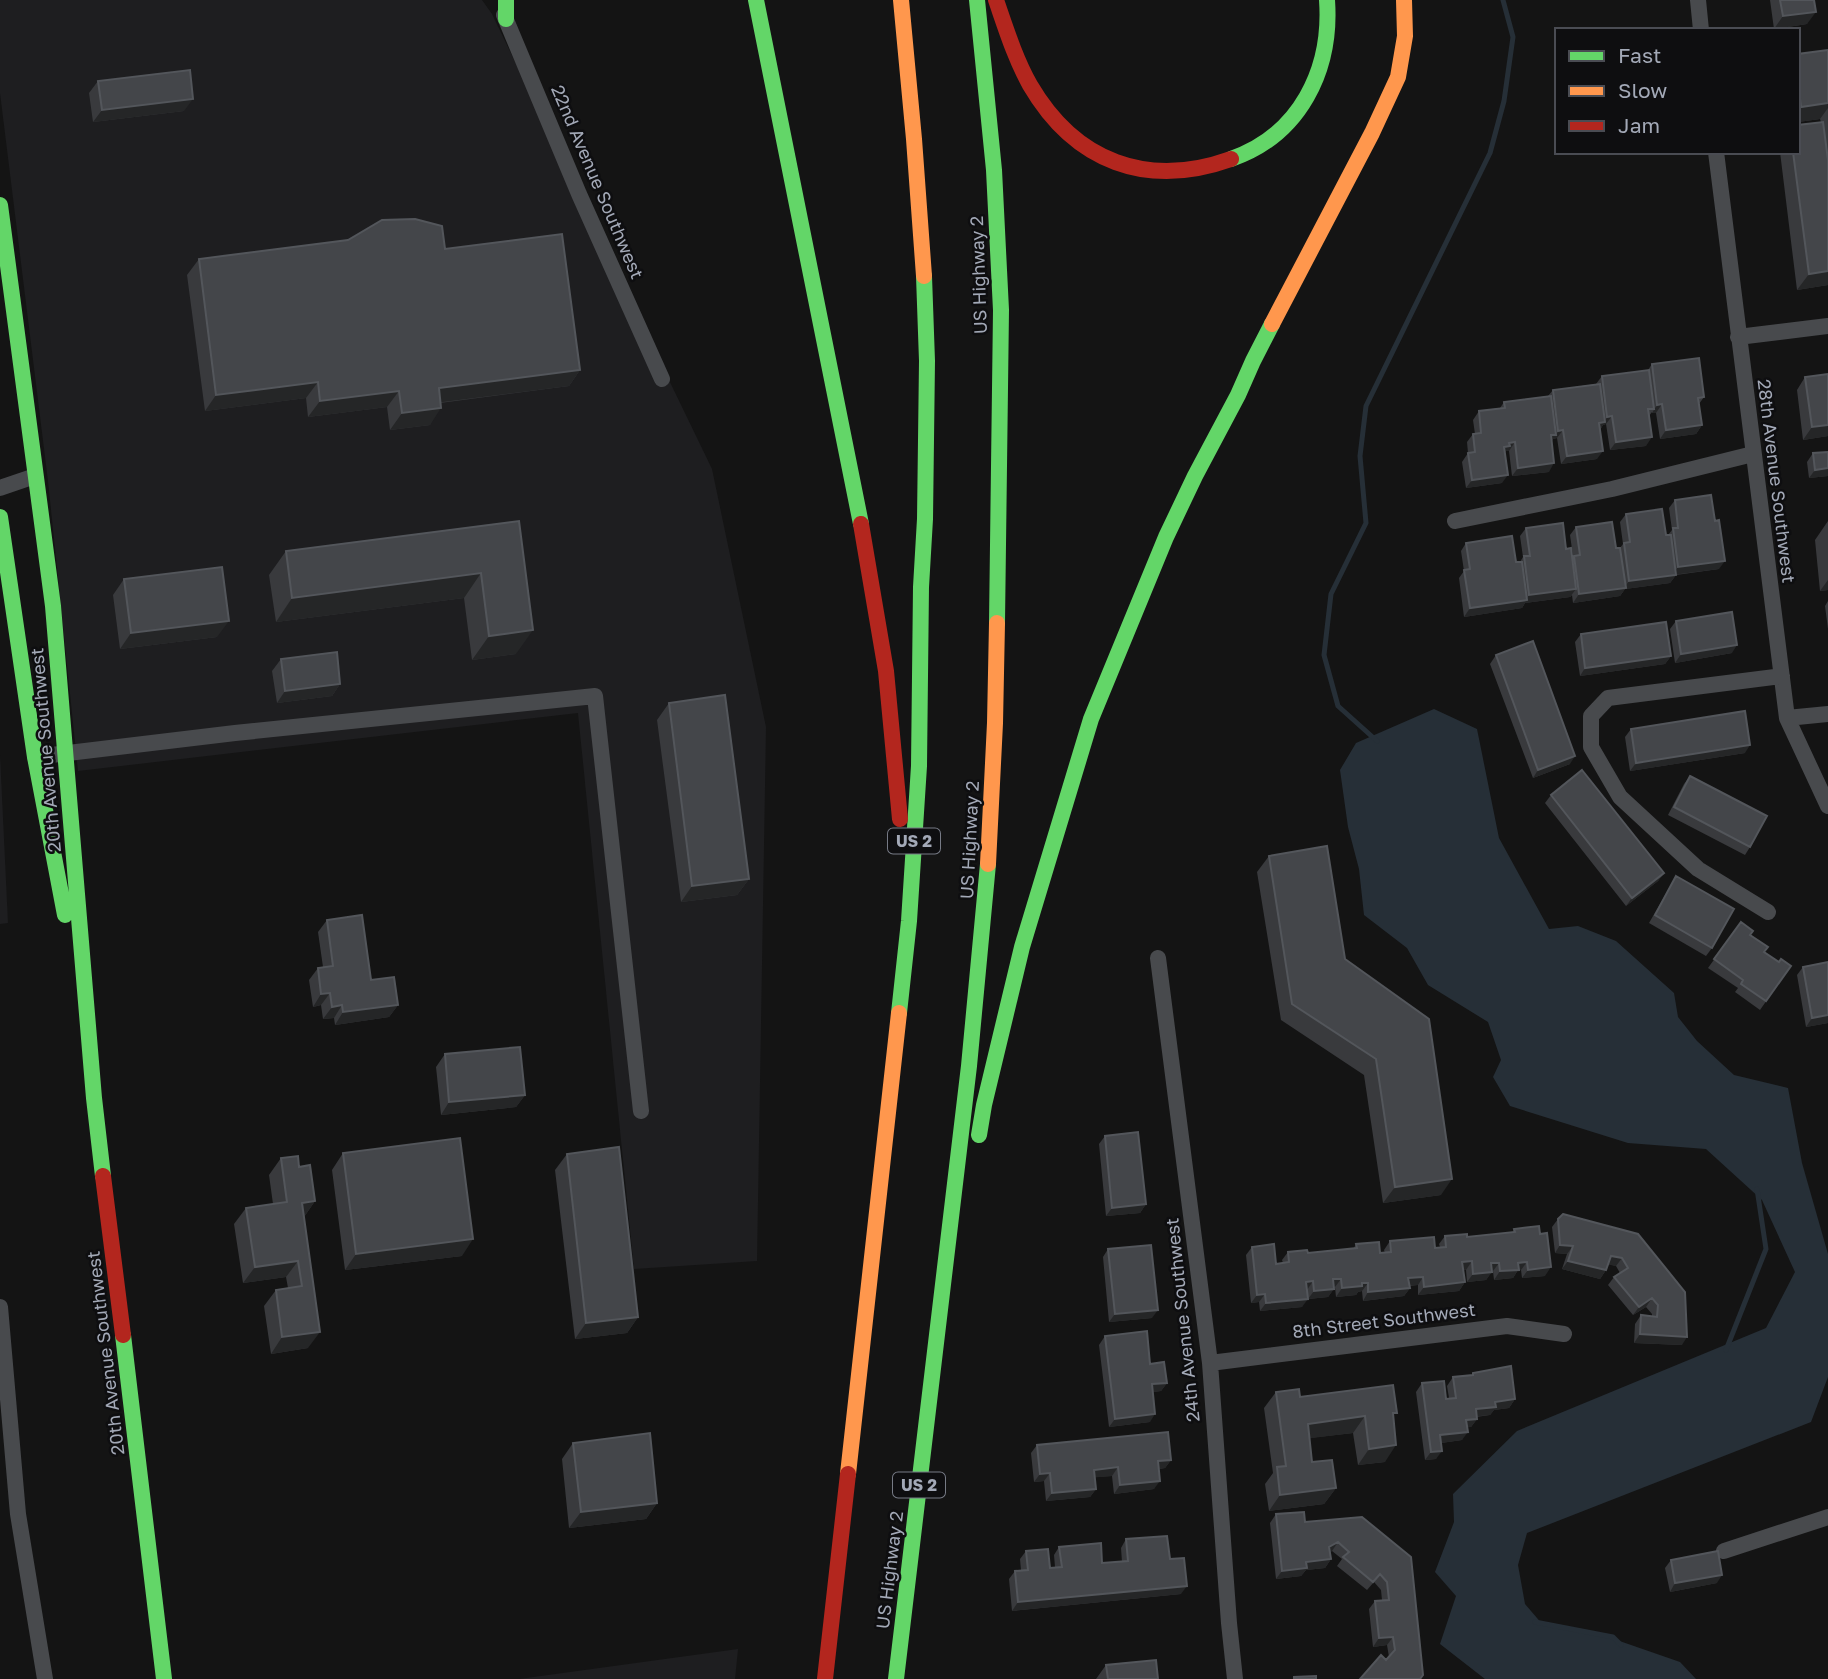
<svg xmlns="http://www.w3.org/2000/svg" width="1828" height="1679" viewBox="0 0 1828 1679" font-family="'Golos Text',sans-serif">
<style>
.built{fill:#1e1e20}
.water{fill:#262f37}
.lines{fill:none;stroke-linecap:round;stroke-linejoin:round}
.stream{stroke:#262f37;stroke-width:5}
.street{stroke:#484a4d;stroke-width:16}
.fast{stroke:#63d668;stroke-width:16}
.slow{stroke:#ff974d;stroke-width:16}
.jam{stroke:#b3261e;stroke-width:16}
.wall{fill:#393a3d}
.shaded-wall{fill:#252627}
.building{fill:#44464a;stroke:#53565b;stroke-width:2}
.labels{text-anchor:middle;stroke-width:5;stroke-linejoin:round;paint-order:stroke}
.shield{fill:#0e0e10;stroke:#767a85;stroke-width:2}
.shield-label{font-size:16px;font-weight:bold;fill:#a3a9b7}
.street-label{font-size:18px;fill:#a3a9b7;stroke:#0e0e10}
</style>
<rect width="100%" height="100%" fill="#141414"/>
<path class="built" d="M0 0H482L492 14 712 469 766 727 757 1261 634 1269 578 713 78 771 48 481 0 93Z
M0 755 8 923 0 924Z
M738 1649 735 1679H519Z"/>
<path class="water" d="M1434 709 1477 729 1499 838 1549 929 1578 926 1616 941 1674 993 1678 1017 1697 1041 1734 1075 1788 1088 1802 1163 1828 1254V1377L1811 1422 1527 1533 1518 1565 1525 1604 1543 1625 1608 1637 1680 1662 1696 1679H1485L1440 1644 1456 1596 1435 1572 1454 1522 1453 1494 1517 1431 1766 1328 1795 1272 1762 1200 1706 1149 1628 1143 1510 1106 1493 1077 1501 1060 1488 1022 1428 985 1407 948 1364 915 1359 869 1348 827 1340 770 1356 743Z"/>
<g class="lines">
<path class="stream" d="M1377 741 1338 706 1324 655 1331 594 1366 523 1360 456 1366 406 1490 153 1504 101 1513 37 1503 0
M1726 1350 1766 1249 1757 1189
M1535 1622 1613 1637 1621 1645"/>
<path class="street" d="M1698 0 1701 30
M504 15 579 194 662 379
M1716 152 1787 718 1828 806
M1738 337 1828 326
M0 488 35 476
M1455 521 1612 489 1753 454
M1787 718 1828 714
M35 757 235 733 595 696 641 1111
M1768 912 1698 869 1620 797 1591 747V716L1608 698 1782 676
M1158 958 1210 1363 1229 1623 1235 1679
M0 1307 18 1514 45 1679
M1210 1363 1507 1326 1564 1334
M1724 1551 1828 1517"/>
<path class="fast" d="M506 0V19
M756 0 861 524
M977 0 994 170 1001 310 997 623
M1231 159C1300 135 1332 70 1327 0
M0 205 53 606 94 1098 103 1176
M0 517 35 757 65 915
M899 1013 909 921 919 766 921 587 925 519 927 361 924 276
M979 1135 984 1105 1022 947 1091 719 1166 537 1195 476 1238 395 1253 361 1272 324
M123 1335 164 1679
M896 1679 969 1066 988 864"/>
<path class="slow" d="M901 0 914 139 924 276
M1272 324 1372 133 1398 77 1405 36 1404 0
M988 864 995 723 997 623
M848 1474 899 1013"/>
<path class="jam" d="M996 0C1006 29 1015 58 1030 85 1075 162 1147 189 1231 159
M861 524 886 671 900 819
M103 1176 123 1335
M825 1679 848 1474"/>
</g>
<path class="wall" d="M1770 0H1814L1807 24 1774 29Z
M1828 50V285L1797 290 1780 152H1798L1821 122 1820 119 1798 122V54Z
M98 81 184 111 93 122 89 93Z
M445 249 580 370 569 386 440 403 430 425 390 430 387 407 308 417 306 398 205 411 187 275 199 259Z
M1652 364 1704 397 1699 404 1702 425 1696 434 1660 439 1656 413H1652V412L1649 416 1646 446 1610 450 1606 424 1603 425 1600 430 1597 459 1561 464 1557 438 1553 439 1551 442 1549 472 1512 476 1509 451H1506L1505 453 1502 483 1466 488 1462 462 1468 453 1467 442 1473 434H1475L1473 420 1479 411 1500 408 1504 402 1548 396 1553 390 1596 384 1602 376 1648 370Z
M1828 374V436L1803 440 1797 390 1805 377Z
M1828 452V476L1809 478 1807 462 1813 453Z
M1675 500 1719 569 1676 575 1670 583 1625 589 1620 596 1573 603 1572 595 1570 597 1525 603 1522 608 1464 617 1459 578 1464 571 1461 551 1466 543 1516 562H1520L1523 557 1520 536 1526 528 1566 549 1572 558 1573 556 1570 535 1576 527 1616 548H1620L1623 544 1620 522 1626 514 1666 535H1668L1672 530 1669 508Z
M519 521 516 654 472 660 464 598 276 622 269 575 286 551Z
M1828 521V590L1820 591 1815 540Z
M124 579 217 637 120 649 113 595Z
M1828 601V629L1825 606Z
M1676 621 1732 653 1675 663 1670 629Z
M1581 634 1671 656 1665 664 1580 676 1575 642Z
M1496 655 1570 764 1533 778 1490 664Z
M281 659 340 684 332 696 277 703 272 671Z
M669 703 749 879 737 895 681 902 657 720Z
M1631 729 1745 753 1630 771 1625 737Z
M1690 776 1750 847 1745 855 1668 815 1684 784Z
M1551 795 1664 873 1658 881 1626 906 1545 803Z
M1269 856 1345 959 1441 1195 1383 1203 1364 1075 1281 1020 1257 872Z
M1676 876 1712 948 1706 956 1649 923Z
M327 920 371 980 398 1005 389 1017 335 1025 334 1018 323 1019 321 1005 313 1007 309 980 318 968 323 967 318 932Z
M1741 922 1764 952 1779 962 1791 966 1760 1010 1735 992 1738 988 1708 968Z
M1828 962V1023L1806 1027 1797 975 1803 967Z
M445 1054 525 1095 516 1107 441 1115 436 1067Z
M1105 1136 1146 1204 1140 1213 1106 1216 1099 1144Z
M343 1153 462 1256 345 1270 332 1170Z
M567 1154 638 1317 627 1333 575 1339 555 1170Z
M281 1158 299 1167 315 1201 304 1217 308 1348 271 1354 264 1306 276 1290 288 1288 286 1277 243 1283 234 1224 246 1208 273 1204 269 1175Z
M1558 1219 1638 1234 1682 1345 1634 1343 1635 1324 1641 1315 1652 1316V1314L1646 1307 1633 1315 1608 1285 1614 1277 1620 1273 1616 1266 1608 1264 1606 1270 1600 1279 1562 1269 1567 1254 1555 1253 1552 1227Z
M1514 1229 1545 1276 1522 1278 1521 1270H1518L1513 1278 1494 1280 1493 1271H1492L1486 1280 1467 1282 1466 1270H1463L1465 1282 1459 1291 1418 1295V1285L1409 1286 1410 1288 1404 1296 1363 1301 1362 1291 1358 1292 1356 1295 1336 1297 1335 1287 1328 1297 1308 1299 1307 1290 1302 1307 1260 1311 1259 1302 1251 1303 1246 1255 1252 1247 1276 1264 1283 1263 1282 1260 1288 1252 1308 1253 1354 1248 1356 1244 1380 1253H1385L1384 1250 1390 1241 1435 1248 1440 1247 1439 1244 1445 1236 1467 1237 1512 1233Z
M1108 1249 1152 1318 1109 1322 1103 1257Z
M1105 1336 1150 1364 1167 1383 1161 1391 1153 1392 1150 1422 1109 1427 1099 1345Z
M1473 1373 1515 1399 1509 1408 1494 1410 1490 1415 1476 1417 1477 1419 1471 1427H1467L1462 1440 1441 1443 1436 1459 1425 1460 1416 1392 1422 1383 1446 1399 1449 1398 1447 1386 1453 1377 1472 1375Z
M1276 1392 1393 1418 1385 1462 1358 1465 1353 1433 1309 1438 1312 1462 1336 1488 1324 1504 1269 1511 1265 1484 1273 1473 1264 1408Z
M573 1443 657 1503 646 1519 569 1528 562 1459Z
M1037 1445 1171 1460 1165 1468 1159 1469 1154 1489 1114 1494 1112 1476 1095 1477 1096 1489 1090 1497 1046 1501 1044 1481 1034 1482 1031 1453Z
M1276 1514 1305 1522 1362 1517 1423 1675 1386 1660 1389 1657 1387 1645 1373 1647 1369 1609 1375 1601 1382 1600 1381 1590 1374 1582 1367 1590 1337 1566 1342 1559 1332 1551 1330 1552 1331 1559 1325 1568 1306 1570 1301 1576 1276 1579 1270 1523Z
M1126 1539 1170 1559 1181 1594 1012 1611 1009 1579 1015 1571 1021 1570 1020 1559 1026 1551 1050 1568 1055 1567 1054 1555 1059 1547 1102 1563 1122 1562 1121 1548Z
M1671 1560 1717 1583 1670 1592 1665 1568Z
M1106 1665 1158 1679H1096Z"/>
<path class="shaded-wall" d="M1816 12 1807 24 1774 29 1783 16Z
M193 99 184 111 93 122 102 110Z
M1828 103V108L1820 119 1798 122V111L1801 107Z
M1828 271V285L1797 290 1809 274Z
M580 370 569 386 427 404 439 388Z
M318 382 306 398 205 411 216 395Z
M399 391 387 407 308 417 320 401Z
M1662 404 1656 413H1652L1657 405Z
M441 408 430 425 390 430 402 413Z
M1612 416 1606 424 1603 425 1599 431V423H1603L1607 417Z
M1702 425 1696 434 1660 439 1666 430Z
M1828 425V436L1803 440 1812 427Z
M1563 430 1557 438 1553 439 1551 443V435H1556L1558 431Z
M1652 437 1646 446 1610 450 1616 442Z
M1515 442 1509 451H1506L1504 454V447L1509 443Z
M1603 451 1597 459 1561 464 1567 456Z
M1554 463 1549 472 1512 476 1518 468Z
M1828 468V476L1809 478 1815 470Z
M1508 475 1502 483 1466 488 1472 480Z
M1725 561 1719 569 1672 575 1678 567Z
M481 573 464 598 276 622 292 598Z
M1676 575 1670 583 1625 589 1620 596 1573 603 1579 594 1624 588 1629 581Z
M1828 580V590L1820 591Z
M1576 589 1570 597 1525 603 1522 608 1464 617 1470 608 1526 600 1529 595Z
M229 621 217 637 120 649 131 633Z
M533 630 516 654 472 660 489 636Z
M1737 645 1732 653 1675 663 1681 654Z
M1671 656 1665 664 1580 676 1585 668Z
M340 684 332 696 277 703 285 691Z
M1750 745 1745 753 1630 771 1636 763Z
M1575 756 1570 764 1533 778 1538 770Z
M1664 873 1658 881 1626 906 1632 898Z
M749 879 737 895 681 902 692 886Z
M330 993 321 1005 313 1007 321 994Z
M342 1005 334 1018 323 1019 332 1007Z
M398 1005 389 1017 335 1025 343 1012Z
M1828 1015V1023L1806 1027 1812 1018Z
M525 1095 516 1107 441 1115 449 1102Z
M1452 1179 1441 1195 1383 1203 1395 1187Z
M315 1201 304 1217 302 1203Z
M1146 1204 1140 1213 1106 1216 1112 1208Z
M473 1239 462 1256 345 1270 356 1254Z
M1560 1245 1573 1246 1567 1254 1555 1253Z
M1611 1256 1622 1258 1616 1266 1605 1264Z
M298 1261 286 1277 243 1283 255 1267Z
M1472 1261 1466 1270 1457 1271 1462 1262Z
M1568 1261 1606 1270 1600 1279 1562 1269Z
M1527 1262 1521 1270H1518L1513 1278 1494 1280 1500 1271 1518 1263Z
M1491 1263H1499L1493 1271 1485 1272Z
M1551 1267 1545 1276 1522 1278 1528 1270Z
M1492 1272 1486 1280 1467 1282 1473 1274Z
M1423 1277 1418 1285 1402 1286 1408 1278Z
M1333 1279H1341L1335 1287 1327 1288Z
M1313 1281 1307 1290 1306 1282Z
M1465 1282 1459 1291 1418 1295 1424 1287Z
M1362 1283H1368L1362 1291 1358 1292 1356 1295 1336 1297 1342 1288Z
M1410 1288 1404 1296 1363 1301 1368 1292Z
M1334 1289 1328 1297 1308 1299 1314 1291Z
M1265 1294 1259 1302 1251 1303 1257 1295Z
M1652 1298 1646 1307 1633 1315 1639 1307Z
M1308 1299 1302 1307 1260 1311 1266 1303Z
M1158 1310 1152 1318 1109 1322 1115 1314Z
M638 1317 627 1333 575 1339 586 1323Z
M320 1332 308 1348 271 1354 282 1337Z
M1640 1334 1687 1337 1682 1345 1634 1343Z
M1167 1383 1161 1391 1146 1393 1152 1384Z
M1515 1399 1509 1408 1494 1410 1490 1415 1470 1417 1476 1409 1495 1402Z
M1155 1414 1150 1422 1109 1427 1115 1419Z
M1365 1416 1353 1433 1296 1440 1308 1424Z
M1477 1419 1471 1427 1460 1428 1466 1420Z
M1468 1432 1462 1440 1434 1444 1440 1435Z
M1396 1445 1385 1462 1358 1465 1369 1449Z
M1442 1451 1436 1459 1425 1460 1431 1452Z
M1171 1460 1165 1468 1153 1470 1158 1461Z
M1118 1467 1112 1476 1088 1478 1094 1470Z
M1050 1473 1044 1481 1034 1482 1040 1474Z
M1160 1481 1154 1489 1114 1494 1120 1485Z
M1336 1488 1324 1504 1269 1511 1280 1495Z
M1096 1489 1090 1497 1046 1501 1052 1493Z
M657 1503 646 1519 569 1528 581 1512Z
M1338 1542 1332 1551 1324 1556 1329 1547Z
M1331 1559 1325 1568 1306 1570 1301 1576 1276 1579 1282 1571 1306 1562Z
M1722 1575 1717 1583 1670 1592 1675 1583Z
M1187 1586 1181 1594 1012 1611 1018 1602Z
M1393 1637 1387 1645 1373 1647 1379 1638Z"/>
<path class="building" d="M1780 0H1814L1816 12 1783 16Z
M1828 50V103L1801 107 1798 82V54Z
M190 70 193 99 102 110 98 81Z
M1823 122 1828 160V271L1809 274 1793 152H1798V125Z
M415 219 442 226 445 249 562 234 580 370 439 388 441 408 402 413 399 391 320 401 318 382 216 395 199 259 348 240 382 220Z
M1699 358 1704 397 1698 398 1702 425 1666 430 1662 404 1657 405 1652 364Z
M1649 370 1654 409H1648L1652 437 1616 442 1612 416 1607 417 1602 376Z
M1828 374V425L1812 427 1805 377Z
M1600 384 1605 422 1599 423 1603 451 1567 456 1563 430 1558 431 1553 390Z
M1551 396 1556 435H1551L1554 463 1518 468 1515 442 1509 443 1510 446 1504 447 1508 475 1472 480 1468 453 1475 452 1473 434 1481 433 1479 411 1505 408 1504 402Z
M1828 452V468L1815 470 1813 453Z
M1711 495 1715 521 1719 520 1725 561 1678 567 1673 528H1678L1675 500Z
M1662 509 1666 535H1671L1676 575 1629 581 1624 543 1630 542 1626 514Z
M519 521 533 630 489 636 481 573 292 598 286 551Z
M1612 522 1616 548H1620L1626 588 1579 594 1574 556 1580 555 1576 527Z
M1563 523 1566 549 1571 548 1576 589 1529 595 1524 556H1530L1526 528Z
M1512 536 1516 562H1522L1527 600 1470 608 1464 570 1470 569 1466 543Z
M222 567 229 621 131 633 124 579Z
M1732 612 1737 645 1681 654 1676 621Z
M1666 622 1671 656 1585 668 1581 634Z
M1533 641 1575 756 1538 770 1496 655Z
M337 652 340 684 285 691 281 659Z
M725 695 749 879 692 886 669 703Z
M1745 711 1750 745 1636 763 1631 729Z
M1582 770 1664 873 1632 898 1551 795Z
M1690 776 1767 816 1750 847 1674 807Z
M1327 846 1345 959 1429 1019 1452 1179 1395 1187 1376 1059 1292 1004 1269 856Z
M1676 876 1734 909 1712 948 1655 915Z
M362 915 371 980 394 977 398 1005 343 1012 342 1005 332 1007 330 993 321 994 318 968 333 966 327 920Z
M1741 922 1753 931 1750 935 1768 947 1764 952 1779 962 1781 959 1791 966 1766 1001 1741 984 1743 980 1714 959Z
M1828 962V1015L1812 1018 1803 967Z
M520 1047 525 1095 449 1102 445 1054Z
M1138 1132 1146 1204 1112 1208 1105 1136Z
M460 1138 473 1239 356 1254 343 1153Z
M619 1147 638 1317 586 1323 567 1154Z
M298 1156 299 1167 310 1165 315 1201 302 1203 320 1332 282 1337 276 1290 302 1286 298 1261 255 1267 246 1208 287 1202 281 1158Z
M1563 1214 1638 1234 1685 1292 1687 1337 1640 1334 1641 1315 1657 1317 1658 1305 1652 1298 1639 1307 1614 1277 1628 1268 1622 1258 1611 1256 1606 1270 1568 1261 1573 1246 1560 1245 1558 1219Z
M1539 1226 1540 1234 1547 1233 1551 1267 1528 1270 1527 1262 1518 1263 1519 1270 1500 1271 1499 1263H1491L1492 1272 1473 1274 1472 1261 1462 1262 1465 1282 1424 1287 1423 1277 1408 1278 1410 1288 1368 1292V1283H1362V1286L1342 1288 1341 1279H1333L1334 1289 1314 1291 1313 1281 1306 1282 1308 1299 1266 1303 1265 1294 1257 1295 1252 1247 1274 1244 1276 1264 1289 1262 1288 1252 1307 1250 1308 1253 1357 1248 1356 1244 1379 1242 1380 1253 1391 1252 1390 1241 1434 1237 1435 1248 1446 1247 1445 1236 1467 1234V1237L1515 1232 1514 1229Z
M1151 1245 1158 1310 1115 1314 1108 1249Z
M1147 1331 1150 1364 1164 1362 1167 1383 1152 1384 1155 1414 1115 1419 1105 1336Z
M1511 1366 1515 1399 1495 1402 1496 1407 1476 1409 1477 1419 1466 1420 1468 1432 1440 1435 1442 1451 1431 1452 1422 1383 1444 1381 1446 1399 1456 1398 1453 1377 1473 1375V1373Z
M1393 1385 1397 1413H1393L1396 1445 1369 1449 1365 1416 1308 1424 1312 1462 1332 1460 1336 1488 1280 1495 1277 1467 1286 1466 1276 1392 1299 1389 1300 1397Z
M1168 1432 1171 1460 1158 1461 1160 1481 1120 1485 1118 1467 1094 1470 1096 1489 1052 1493 1050 1473 1040 1474 1037 1445Z
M650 1433 657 1503 581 1512 573 1443Z
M1304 1512 1305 1522 1362 1517 1411 1557 1423 1675 1420 1679H1360L1381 1655 1386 1660 1395 1650 1393 1637 1379 1638 1375 1601 1389 1600 1387 1582 1380 1574 1373 1582 1343 1557 1349 1552 1338 1542 1329 1547 1331 1559 1306 1562 1307 1568 1282 1571 1276 1514Z
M1167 1536 1170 1559 1184 1558 1187 1586 1018 1602 1015 1571 1028 1570 1026 1551 1048 1549 1050 1568 1062 1567 1059 1547 1101 1543 1102 1563 1128 1561 1126 1539Z
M1718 1551 1722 1575 1675 1583 1671 1560Z
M1156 1660 1158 1679H1108L1106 1665Z
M1316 1676V1679H1294V1677Z"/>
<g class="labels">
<g class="shield">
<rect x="888" y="828.5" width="52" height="25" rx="5"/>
<rect x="893" y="1472.5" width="52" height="25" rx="5"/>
</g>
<g class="shield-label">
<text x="914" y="847">US 2</text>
<text x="919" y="1491">US 2</text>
</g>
<g class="street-label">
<text transform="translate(597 182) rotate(67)" y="6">22nd Avenue Southwest</text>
<text transform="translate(979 275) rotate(-92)" y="6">US Highway 2</text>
<text transform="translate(1776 481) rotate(83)" y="6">28th Avenue Southwest</text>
<text transform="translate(46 750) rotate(-95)" y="6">20th Avenue Southwest</text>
<text transform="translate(970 840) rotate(-87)" y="6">US Highway 2</text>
<text transform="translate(1183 1320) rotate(-96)" y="6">24th Avenue Southwest</text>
<text transform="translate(1384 1321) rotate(-7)" y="6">8th Street Southwest</text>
<text transform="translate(106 1353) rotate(-97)" y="6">20th Avenue Southwest</text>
<text transform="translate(890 1570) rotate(-83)" y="6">US Highway 2</text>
</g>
</g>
<rect x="1555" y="28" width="245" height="126" fill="#0e0e10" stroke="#4a4c53" stroke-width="2"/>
<rect x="1569" y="51" width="35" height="10" fill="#63d668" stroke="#4a4c53" stroke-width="2"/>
<text x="1618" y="63" font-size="21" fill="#a3a9b7">Fast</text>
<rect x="1569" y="86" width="35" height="10" fill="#ff974d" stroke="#4a4c53" stroke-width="2"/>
<text x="1618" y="98" font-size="21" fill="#a3a9b7">Slow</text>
<rect x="1569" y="121" width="35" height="10" fill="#b3261e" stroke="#4a4c53" stroke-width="2"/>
<text x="1618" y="133" font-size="21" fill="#a3a9b7">Jam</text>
</svg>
